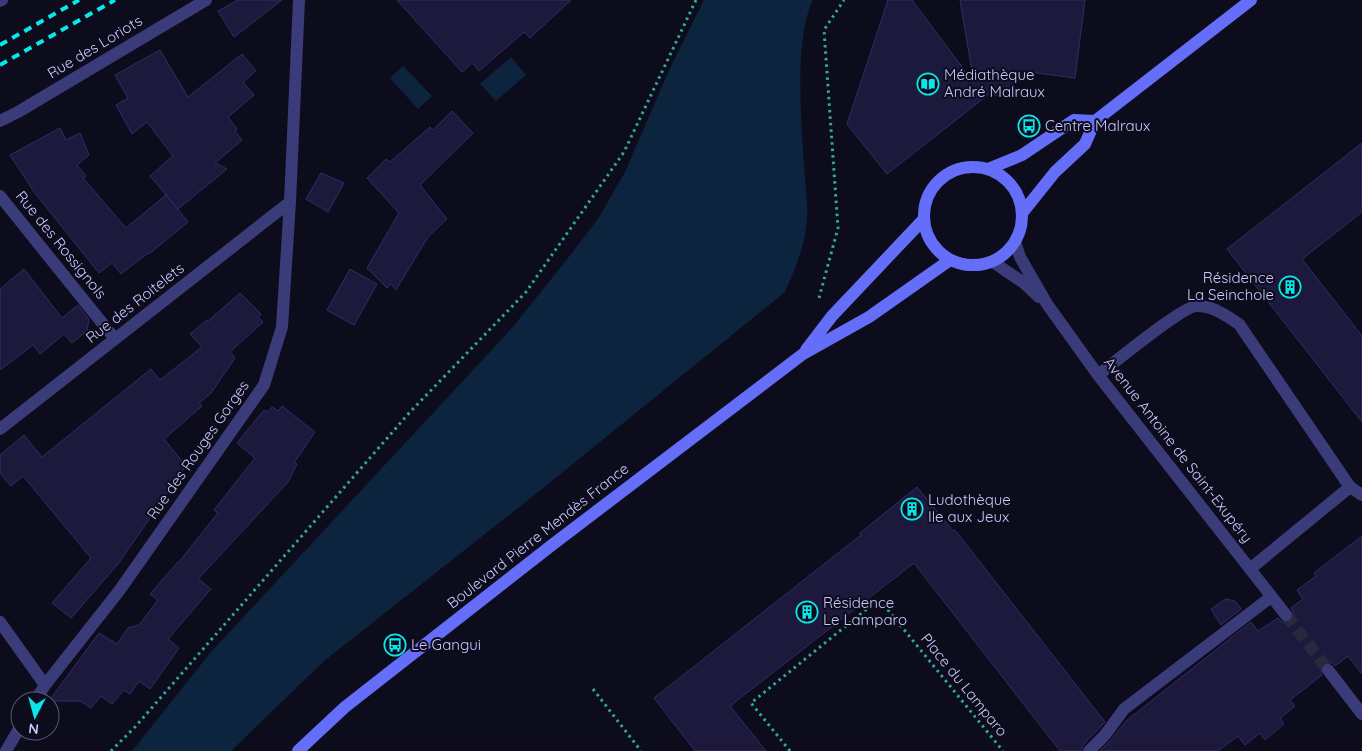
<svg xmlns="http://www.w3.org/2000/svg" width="1362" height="751" viewBox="0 0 1362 751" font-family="Quicksand,sans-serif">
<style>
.water{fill:#0d243f}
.building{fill:#1d193c;stroke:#322c67}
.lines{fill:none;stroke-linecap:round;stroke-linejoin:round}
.street-tunnel{stroke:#29283e;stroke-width:12;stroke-dasharray:12 6;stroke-linecap:butt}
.path{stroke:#31a997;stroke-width:3;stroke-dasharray:2.5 4;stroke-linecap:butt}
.lane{stroke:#393c79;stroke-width:12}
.street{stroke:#393c79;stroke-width:12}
.secondary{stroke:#646ef9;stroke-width:12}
.rail{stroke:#09e7e9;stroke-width:4;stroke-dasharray:8 6;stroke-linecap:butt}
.labels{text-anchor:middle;stroke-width:4;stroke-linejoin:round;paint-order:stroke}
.street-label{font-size:15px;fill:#cac9fd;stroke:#0d0c1c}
.poi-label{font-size:15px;fill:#cac9fd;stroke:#0d0c1c;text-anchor:start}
</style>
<rect width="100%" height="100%" fill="#0d0c1c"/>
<path class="water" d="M704 0H813C793 40 802 132 805 178 806 191 808 206 807 220 805 246 795 269 785 292L532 497 324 661 231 751H132L211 652 512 328 568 258 598 219 625 172 669 70Z
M511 57 526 75 496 101 480 84Z
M403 66 432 96 418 109 390 78Z"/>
<path class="building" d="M238 0H282L234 37 218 11Z
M397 0H571L530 38 524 32 479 71 472 63 462 72Z
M888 0H912L974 83 960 0H1085L1075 78 1030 72 999 96 989 94 887 174 847 124Z
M160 50 188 97 242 54 256 71 243 82 254 95 228 117 237 129 235 131 242 140 215 163 227 169 178 209 150 176 173 156 147 122 132 134 116 105 128 98 115 75Z
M452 111 473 133 420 185 447 219 428 237 396 290 391 284 387 288 367 268 399 213 367 178 386 159 390 162 430 127 433 130Z
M60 128 66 140 80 133 89 155 77 165 86 176 83 178 126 228 166 195 188 222 149 254 148 253 121 274 112 263 99 273 34 192 10 155Z
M1362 143V212L1302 259 1362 336V422L1227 249Z
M321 173 344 183 328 212 306 199Z
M24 269 62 318 78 305 89 319 87 331 72 343 64 334 40 354 33 345 0 370V289Z
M350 269 377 284 354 325 327 310Z
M240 293 261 314 258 317 263 322 230 352 235 358 211 393 199 403 202 406 164 439 186 466 118 564 71 618 52 603 91 558 23 476 11 486 0 473V455L24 435 42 457 151 369 160 380 202 347 190 334 207 320 208 321Z
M282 406 315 432 294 463 297 464 288 482 198 579 211 589 168 639 179 648 150 689 139 681 130 694 124 690 112 704 101 696 91 708 80 701H49L99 633 117 644 128 628 139 625 158 600 150 594 178 562H179L218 513 214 510 255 458 237 443 264 410 268 412 272 407 278 411Z
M917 487 953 531 955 530 1105 722 1083 745 1081 751H1060L914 563 730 706 766 751H695L654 698 861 535 860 533Z
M1362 536V674L1348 656 1335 666 1331 662 1323 663 1320 667 1322 675 1290 700 1295 706 1280 718 1284 724 1265 740 1260 733 1245 745 1238 736 1218 751H1100L1111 740 1126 721 1251 622 1258 631 1278 618 1283 623 1291 621 1294 614 1291 608 1303 599 1297 590 1316 576 1314 573Z
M1226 599 1235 601 1241 609 1221 625 1211 609Z"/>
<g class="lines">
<path class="street-tunnel" d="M1286 615 1328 670"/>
<path class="path" d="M819 298 838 228 824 30 844 0
M593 689 641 751
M111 751 135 727 410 412 526 292 624 152 696 0
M790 751 751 703 879 599 1003 751"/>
<path class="lane" d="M0 196 115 339"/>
<path class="street" d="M0 1 2 0
M0 121 18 112 206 0
M1015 242 1020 257 1047 304 1098 375 1286 615
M993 262 1024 283 1039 297
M1098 375C1114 363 1184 305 1197 306 1214 306 1226 316 1239 324L1350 487
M0 429 290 202
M1250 569 1350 487 1362 495
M0 622 45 685
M1328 670 1362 714
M35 701 45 685 119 591 264 385 282 327 290 202 299 0
M6 751 20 727
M1089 751 1105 735 1124 709 1271 597"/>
<path class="secondary" d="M924 216a49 49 0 1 1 98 0a49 49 0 1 1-98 0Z
M988 169 1022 155 1074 120 1095 121
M1023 212 1055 172 1085 144 1095 121 1251 0
M806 350 832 316 923 220
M298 751 345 707 552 545 803 354 869 317 950 260"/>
<path class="rail" d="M0 45 79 0
M0 65 115 0"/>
</g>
<defs>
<g id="library-ring" transform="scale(1.125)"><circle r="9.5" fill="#0d0c1c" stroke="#09e7e9" stroke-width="1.5"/><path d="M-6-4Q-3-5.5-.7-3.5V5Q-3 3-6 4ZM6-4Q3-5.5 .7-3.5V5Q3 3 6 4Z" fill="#09e7e9"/></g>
<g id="bus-ring" transform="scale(1.125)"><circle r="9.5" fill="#0d0c1c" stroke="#09e7e9" stroke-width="1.5"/><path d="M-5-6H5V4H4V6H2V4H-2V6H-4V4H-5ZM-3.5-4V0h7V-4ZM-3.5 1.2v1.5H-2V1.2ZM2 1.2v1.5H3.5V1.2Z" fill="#09e7e9"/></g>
<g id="building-ring" transform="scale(1.125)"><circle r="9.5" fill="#0d0c1c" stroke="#09e7e9" stroke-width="1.5"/><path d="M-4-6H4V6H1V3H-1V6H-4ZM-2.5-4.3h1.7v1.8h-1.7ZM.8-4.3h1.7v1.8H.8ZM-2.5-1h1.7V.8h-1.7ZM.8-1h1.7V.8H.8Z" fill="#09e7e9"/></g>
</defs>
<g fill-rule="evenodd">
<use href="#library-ring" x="928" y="84"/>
<use href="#bus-ring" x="1029" y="126"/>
<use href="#building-ring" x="1290" y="287"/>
<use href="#building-ring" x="912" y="509"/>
<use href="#building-ring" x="807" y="612"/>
<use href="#bus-ring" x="395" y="645"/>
</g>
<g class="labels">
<g class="street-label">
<text transform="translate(95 47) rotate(-31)" y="5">Rue des Loriots</text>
<text transform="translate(61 245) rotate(51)" y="5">Rue des Rossignols</text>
<text transform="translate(135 303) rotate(-38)" y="5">Rue des Roitelets</text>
<text transform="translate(198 450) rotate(-55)" y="5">Rue des Rouges Gorges</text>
<text transform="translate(1178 450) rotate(52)" y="5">Avenue Antoine de Saint-Exupéry</text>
<text transform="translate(538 536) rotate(-38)" y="5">Boulevard Pierre Mendès France</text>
<text transform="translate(964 685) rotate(51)" y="5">Place du Lamparo</text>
</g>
<g class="poi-label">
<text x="944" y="80">Médiathèque<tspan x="944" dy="17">André Malraux</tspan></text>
<text x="1045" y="131">Centre Malraux</text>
<text x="1274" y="283" text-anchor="end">Résidence<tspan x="1274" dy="17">La Seinchole</tspan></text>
<text x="928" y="505">Ludothèque<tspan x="928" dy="17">Ile aux Jeux</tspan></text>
<text x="823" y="608">Résidence<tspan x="823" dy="17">Le Lamparo</tspan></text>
<text x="411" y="650">Le Gangui</text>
</g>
</g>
<g transform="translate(35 716) rotate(186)"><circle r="24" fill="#0d0c1c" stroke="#595876"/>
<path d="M0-4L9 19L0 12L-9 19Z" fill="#09e7e9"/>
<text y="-8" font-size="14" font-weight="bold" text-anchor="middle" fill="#cac9fd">N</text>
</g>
</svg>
